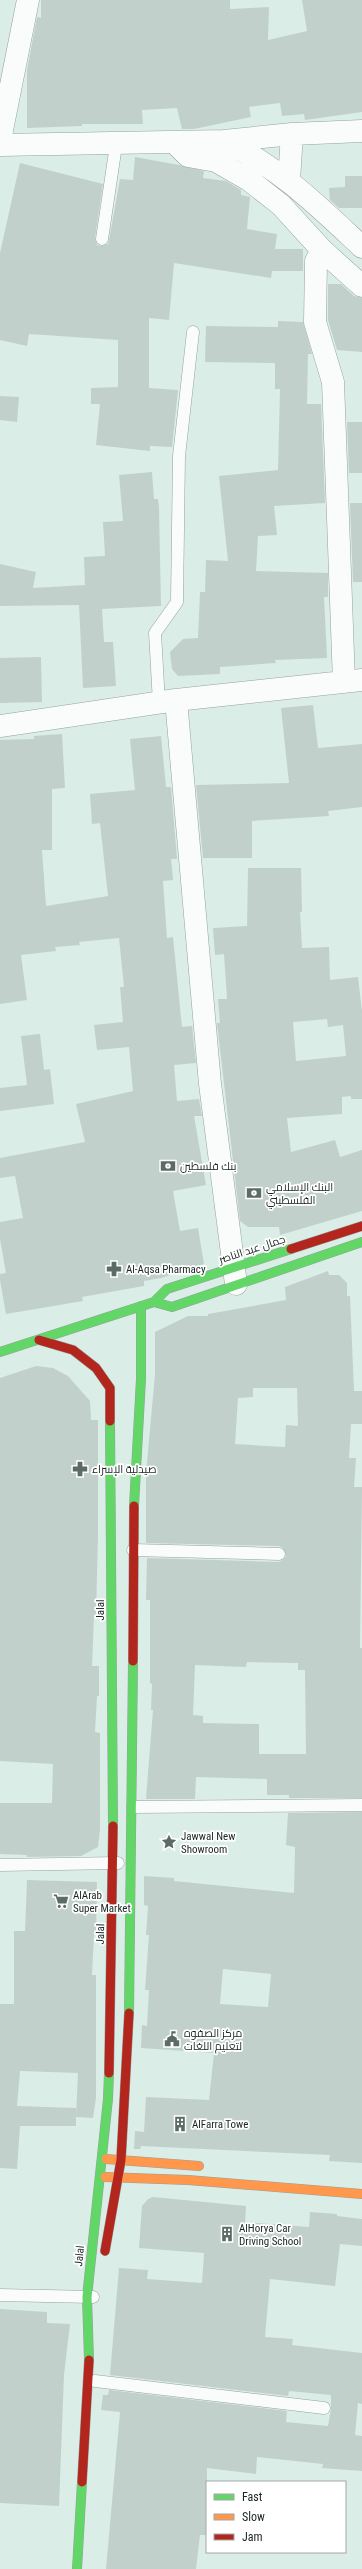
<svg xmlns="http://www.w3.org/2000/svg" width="362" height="2569" viewBox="0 0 362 2569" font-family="'Roboto Condensed',Cairo,sans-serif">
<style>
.building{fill:#c2d0cb;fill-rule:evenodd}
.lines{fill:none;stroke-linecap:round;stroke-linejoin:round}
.lane-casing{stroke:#94a29d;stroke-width:13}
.street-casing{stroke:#94a29d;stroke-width:23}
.fast-casing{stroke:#94a29d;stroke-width:10}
.slow-casing{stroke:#94a29d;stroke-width:10}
.jam-casing{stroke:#94a29d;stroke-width:10}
.lane{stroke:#fafcfb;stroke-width:12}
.street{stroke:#fafcfb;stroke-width:22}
.fast{stroke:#63d668;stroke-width:9}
.slow{stroke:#ff974d;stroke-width:9}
.jam{stroke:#b3261e;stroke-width:9}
.labels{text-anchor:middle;stroke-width:3.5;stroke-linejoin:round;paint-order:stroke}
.poi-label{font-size:11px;fill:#182521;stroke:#fff;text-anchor:start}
.street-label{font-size:11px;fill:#182521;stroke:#fff}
</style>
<rect width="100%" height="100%" fill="#dbede7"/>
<path class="building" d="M41 0H230V9L269 7 268 40 307 31 302 0H362V112L305 120 304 114 282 116 280 103 249 107 251 117 194 129H182L177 108 142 110 143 124H82V126L27 128V70L37 17 41 18Z
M135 157 179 165 204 171 203 178 226 181 241 190V195L250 197 247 229 277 234 275 249H303V271H272L271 278 174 263 169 320 149 318V388L178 390 172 447 150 446V451L96 445 100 404H91V388L118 387V340L29 334 27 346 0 340V253L20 163 103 184 95 238 97 245 101 246 108 244 109 240 120 179 133 180Z
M345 176H362V208H339L330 200 329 188 345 187Z
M328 284H341L354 296 362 298V352L337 350 328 320Z
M278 321 303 322 312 354H308L307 404H321L325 503 274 506 277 535 258 536 256 571 328 573V597H324L327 658 275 660 276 663 220 667V674L178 676 172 669 170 652 183 639 198 638 200 592H205L206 560 228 561 219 476 278 470 280 389H275V363L205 362 206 326 278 327Z
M0 396 19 397 17 422 0 420Z
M347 422H362V473H349Z
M152 472 154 499H158L159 508 161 606 102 609 104 642H113L116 686 83 688 79 605 0 606V564L36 572 33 588 85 585 84 557 105 556 103 522 123 521 119 475Z
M350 503H362V582H353Z
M41 657 42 702 0 703V658Z
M313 705 318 748 362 744V807L328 811 329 816 252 821V858H203L196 785 289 783 281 708Z
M62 734 65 788 52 789V850H42L46 906 108 896 100 823 92 824 90 794 135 790 130 739 161 736 166 787H171L177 859H171L173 880 163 881 167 938 173 937 182 1027 192 1026 196 1063 174 1065 177 1101 199 1099 202 1116H194L206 1185 173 1191 180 1231 198 1228 204 1264 161 1278 144 1281V1286L82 1297 83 1301 6 1314 0 1280V1274L6 1273 0 1239V1222L23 1218 15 1176 0 1178V1158L85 1142 76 1104 133 1091 129 1047 97 1050 94 1025 123 1022 120 987H124L119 938 79 942 80 945 55 947 56 951 21 955 27 1000 0 1004V740L34 739V736Z
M248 868H301L302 912H300L302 948 329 947 330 980 358 977 362 1011V1099H351V1096L342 1097V1114L287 1118 291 1152 335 1140 340 1157 362 1150V1211L280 1235 279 1227H248L240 1221 217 1023H220L218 999H227L224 954 215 955 213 928 247 926ZM327 1019 328 1027 343 1025 346 1056 296 1061 293 1022Z
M40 1034 44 1070 50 1069 54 1104 0 1111V1088L27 1085 21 1036Z
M328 1271 329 1275H339L347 1283V1296H350L354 1391H362V1424H351L349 1458H356L354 1487H362L360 1648H362V1798H289V1795H267V1779L196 1777 195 1799H146L153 1710H151L152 1684 150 1683V1600H146L147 1558 279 1562 285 1558 286 1554 283 1548 279 1546 146 1543V1474L155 1374V1332L188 1316H208V1314L286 1300 285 1287ZM253 1388H297L298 1426 286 1425 285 1447 235 1444 238 1398 253 1397ZM247 1662 298 1663V1670H305L306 1754H259V1724L203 1723V1716L193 1715 195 1665 246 1667Z
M36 1366 53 1368 68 1376 90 1401 91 1420H98V1536L96 1615H94L92 1666H99V1696H97L95 1732 100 1733V1829L98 1847 81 1856 27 1857V1855L0 1854V1803H52L53 1764 0 1761V1378Z
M362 1812V2163L329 2161 330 2155 141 2146 140 2149H134L135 2131 144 2132 146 2097 209 2100 214 2053 141 2048 142 2025 147 2026 149 1990H145L149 1935H146L148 1906 144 1905V1876L174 1878V1881L294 1893 295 1847 286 1845 288 1813ZM223 1969 271 1974 268 2007 220 2004Z
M27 1880 97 1882 96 1934H94L92 1975H96V2098L93 2118 76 2117 78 2073 20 2071 17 2106 76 2108V2126H20L17 2169 0 2168V2004H14V1931H25Z
M153 2197 246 2206 245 2222 309 2227 310 2212 337 2214V2216L362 2219V2246L340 2244 335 2286 270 2279 265 2337 293 2339 292 2345 362 2353V2404L358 2403 355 2435 362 2436V2471L322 2468 323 2464 257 2457 256 2474 207 2468V2535H200L196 2569H106L120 2412 101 2410 103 2395H108L109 2390 287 2411 286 2422 328 2426 331 2409V2395L289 2391 288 2396 110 2375 119 2268 148 2270 147 2279 202 2283 204 2253 139 2248 142 2206 148 2199Z
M0 2309 47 2312V2323L70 2324 64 2375 59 2506 0 2503Z"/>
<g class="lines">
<g class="lane-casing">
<path id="lane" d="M102 239 116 145
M159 703 155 633 177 602 179 456 193 332
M133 1550 279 1554
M133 1807 362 1805
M0 1865 118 1863
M0 2295 93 2297
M95 2381 324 2408"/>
</g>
<g class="street-casing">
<path id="street" d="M0 140 28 0
M224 141C280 168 317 205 362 247
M175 143 188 156 216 161 249 180 281 205 322 250 362 286
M0 145 224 141 292 134 362 131
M289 180 292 134
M322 250 316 261 315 322 333 382 344 682
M176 700 210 1084 236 1284
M0 726 176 700 362 680"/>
</g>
<g class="fast-casing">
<path id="fast" d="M154 1302 172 1307 362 1242
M0 1352 154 1302 167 1289 291 1249
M110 1421 113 1826
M134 1506 141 1379V1306
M129 2013 133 1661
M89 2360 87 2297 108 2099 109 2073
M77 2569 82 2482"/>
</g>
<g class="slow-casing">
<path id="slow" d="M106 2159 199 2166
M105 2177 188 2180 362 2194"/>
</g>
<g class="jam-casing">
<path id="jam" d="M291 1249 362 1226
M39 1340 73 1350 96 1368 110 1388V1421
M133 1661 134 1506
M109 2073 113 1826
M105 2251 121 2160 129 2013
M82 2482 89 2360"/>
</g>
<use href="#lane" class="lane"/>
<use href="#street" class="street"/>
<use href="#fast" class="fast"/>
<use href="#slow" class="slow"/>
<use href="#jam" class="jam"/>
</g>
<defs>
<g id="bank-bare" transform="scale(1.2)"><path d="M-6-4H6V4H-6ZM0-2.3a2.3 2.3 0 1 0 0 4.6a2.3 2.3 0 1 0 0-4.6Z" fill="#5c6b66" stroke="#fff" stroke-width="2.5" paint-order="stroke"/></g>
<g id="pharmacy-bare" transform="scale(1.2)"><path d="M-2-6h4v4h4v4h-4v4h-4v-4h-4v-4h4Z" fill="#5c6b66" stroke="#fff" stroke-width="2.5" paint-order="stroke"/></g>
<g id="sight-bare" transform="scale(1.2)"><path d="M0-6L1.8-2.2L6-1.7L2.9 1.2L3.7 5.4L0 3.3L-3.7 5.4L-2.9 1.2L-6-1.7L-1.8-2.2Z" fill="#5c6b66" stroke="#fff" stroke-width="2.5" paint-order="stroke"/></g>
<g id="supermarket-bare" transform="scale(1.2)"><path d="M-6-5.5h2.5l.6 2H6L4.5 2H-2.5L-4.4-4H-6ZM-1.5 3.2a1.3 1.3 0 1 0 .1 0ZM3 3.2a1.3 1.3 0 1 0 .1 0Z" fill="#5c6b66" stroke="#fff" stroke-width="2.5" paint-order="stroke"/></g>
<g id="civic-bare" transform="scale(1.2)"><path d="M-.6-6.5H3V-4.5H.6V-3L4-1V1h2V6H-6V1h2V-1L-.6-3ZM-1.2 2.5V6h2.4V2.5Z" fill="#5c6b66" stroke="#fff" stroke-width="2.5" paint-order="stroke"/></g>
<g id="building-bare" transform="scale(1.2)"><path d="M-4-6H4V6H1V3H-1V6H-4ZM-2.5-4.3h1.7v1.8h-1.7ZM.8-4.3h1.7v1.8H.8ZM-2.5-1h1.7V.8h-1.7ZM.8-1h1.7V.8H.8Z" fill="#5c6b66" stroke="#fff" stroke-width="2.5" paint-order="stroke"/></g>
</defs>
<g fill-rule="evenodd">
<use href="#bank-bare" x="168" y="1166"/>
<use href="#bank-bare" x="254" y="1193"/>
<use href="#pharmacy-bare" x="114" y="1269"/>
<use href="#pharmacy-bare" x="80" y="1469"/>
<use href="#sight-bare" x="169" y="1842"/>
<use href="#supermarket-bare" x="61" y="1901"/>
<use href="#civic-bare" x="172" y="2039"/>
<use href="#building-bare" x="180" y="2124"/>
<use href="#building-bare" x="227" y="2234"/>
</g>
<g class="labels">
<g class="poi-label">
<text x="180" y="1170">بنك فلسطين</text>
<text x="266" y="1191">البنك الإسلامي<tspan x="266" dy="13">الفلسطيني</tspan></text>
<text x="126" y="1273">Al-Aqsa Pharmacy</text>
<text x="92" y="1473">صيدلية الإسراء</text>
<text x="181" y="1840">Jawwal New<tspan x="181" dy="13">Showroom</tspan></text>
<text x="73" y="1899">AlArab<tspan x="73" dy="13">Super Market</tspan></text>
<text x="184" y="2037">مركز الصفوه<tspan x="184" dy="13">لتعليم اللغات</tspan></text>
<text x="192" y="2128">AlFarra Towe</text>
<text x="239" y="2232">AlHorya Car<tspan x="239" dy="13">Driving School</tspan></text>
</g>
<g class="street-label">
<text transform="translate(252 1249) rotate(-18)" y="4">جمال عبد الناصر</text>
<text transform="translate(100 1610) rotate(-90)" y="4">Jalal</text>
<text transform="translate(100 1934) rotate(-89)" y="4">Jalal</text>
<text transform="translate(79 2256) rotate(-84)" y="4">Jalal</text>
</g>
</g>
<rect x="206" y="2481" width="140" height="72" fill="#ffffff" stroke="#a3a8a6"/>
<rect x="214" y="2494" width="20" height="6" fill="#63d668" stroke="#a3a8a6"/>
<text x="242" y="2501" font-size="12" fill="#182521">Fast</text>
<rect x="214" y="2514" width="20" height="6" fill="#ff974d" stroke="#a3a8a6"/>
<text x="242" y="2521" font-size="12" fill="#182521">Slow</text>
<rect x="214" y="2534" width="20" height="6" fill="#b3261e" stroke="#a3a8a6"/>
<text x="242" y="2541" font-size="12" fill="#182521">Jam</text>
</svg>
